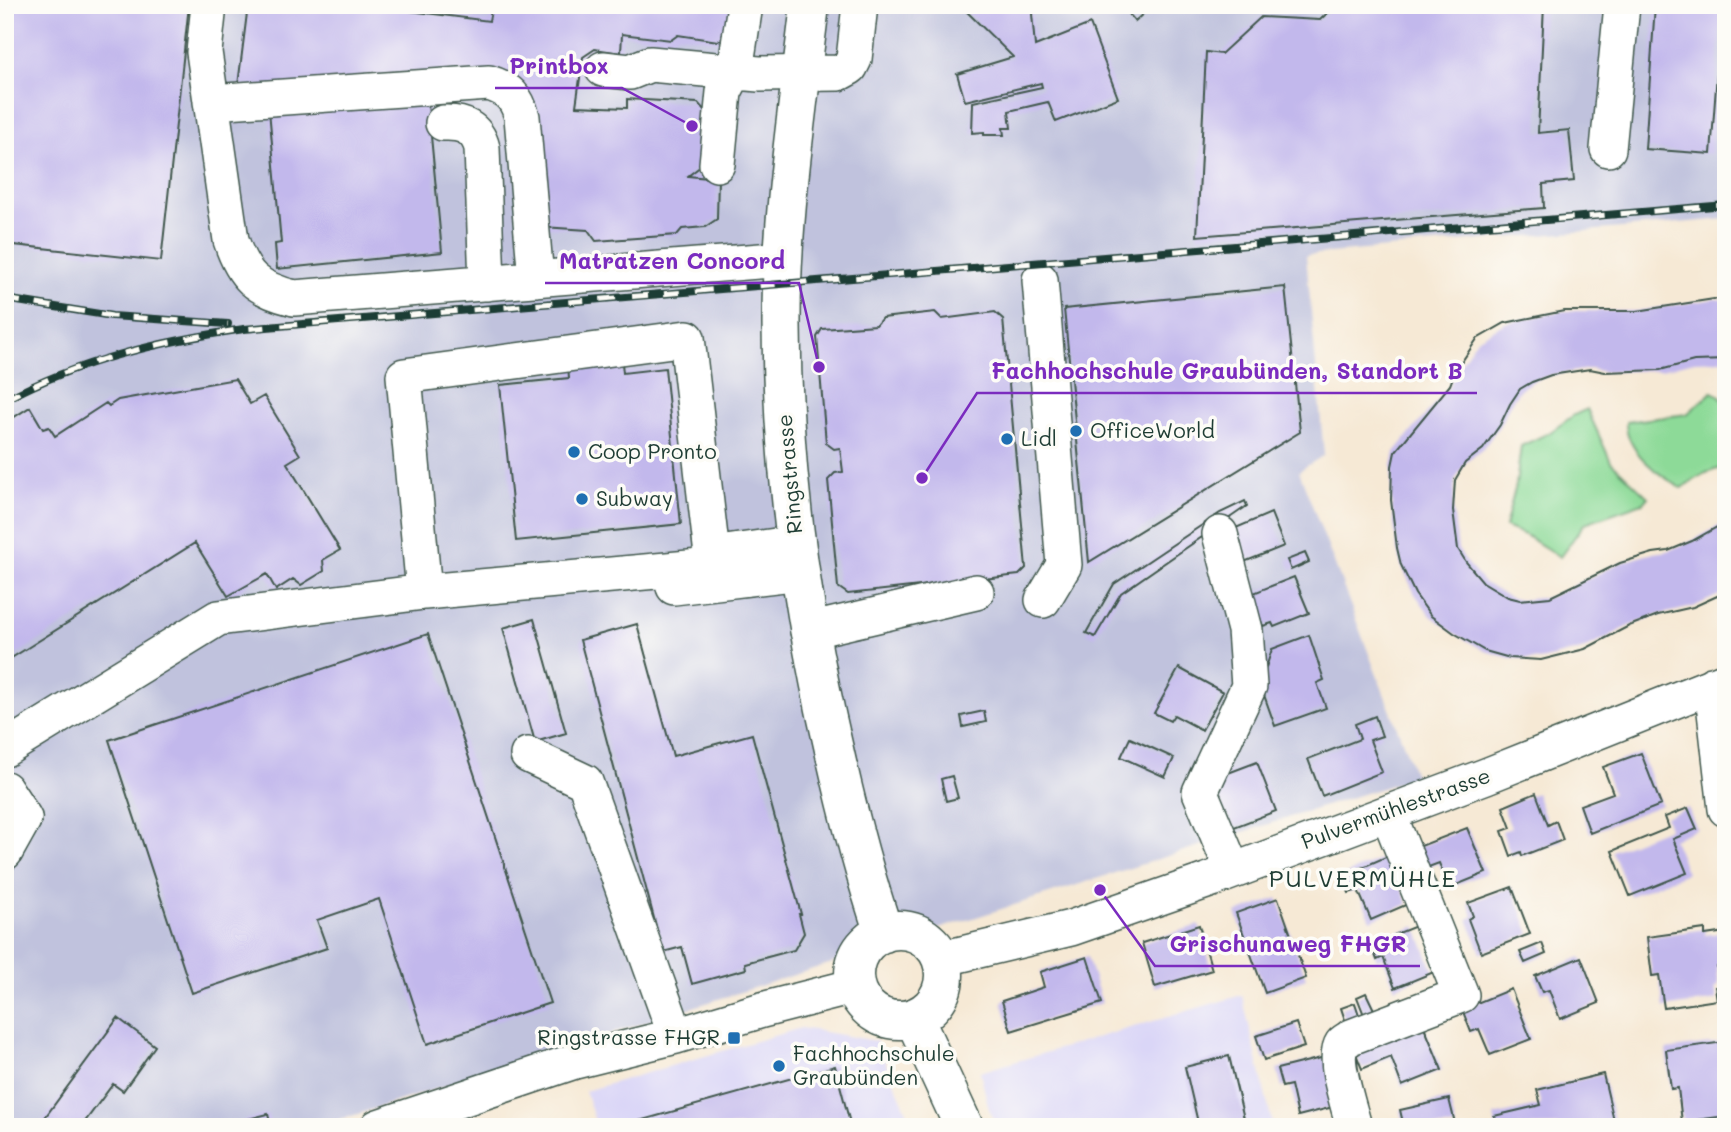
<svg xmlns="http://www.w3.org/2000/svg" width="1731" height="1132" viewBox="0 0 1731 1132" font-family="Mali,sans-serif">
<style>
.built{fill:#dad6f7}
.industrial{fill:#c0c2dd}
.green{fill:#8dda98;stroke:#568c66;stroke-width:2}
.building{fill:#c2b8ec}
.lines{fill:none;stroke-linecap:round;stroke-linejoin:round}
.minor-casing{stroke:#3f574c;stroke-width:38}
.major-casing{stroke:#3f574c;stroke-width:41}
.minor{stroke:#fff;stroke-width:35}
.major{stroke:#fff;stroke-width:38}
.rail-casing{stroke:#1f3d34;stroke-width:8}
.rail{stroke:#fdfcf7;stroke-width:5;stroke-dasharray:16;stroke-linecap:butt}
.poi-dot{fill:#1f6fb2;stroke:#fdfcf7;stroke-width:2.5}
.labels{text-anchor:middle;stroke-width:7;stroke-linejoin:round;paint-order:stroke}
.poi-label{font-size:21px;fill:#1f3d34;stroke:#fdfcf7;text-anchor:start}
.street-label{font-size:21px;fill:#1f3d34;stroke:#fdfcf7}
.quarter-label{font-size:24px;letter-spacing:2px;fill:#1f3d34;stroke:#fdfcf7}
.leader{fill:none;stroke:#7b2cbf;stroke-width:2.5}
.callout-dot{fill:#7b2cbf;stroke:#fdfcf7;stroke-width:2.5}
.callout-label{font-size:23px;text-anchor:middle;font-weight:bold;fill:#7b2cbf;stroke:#fdfcf7;stroke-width:7;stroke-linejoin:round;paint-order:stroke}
</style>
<rect width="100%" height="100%" fill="#fdfcf7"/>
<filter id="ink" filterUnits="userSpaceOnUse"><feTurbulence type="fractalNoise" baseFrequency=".0143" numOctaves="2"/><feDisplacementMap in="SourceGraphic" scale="14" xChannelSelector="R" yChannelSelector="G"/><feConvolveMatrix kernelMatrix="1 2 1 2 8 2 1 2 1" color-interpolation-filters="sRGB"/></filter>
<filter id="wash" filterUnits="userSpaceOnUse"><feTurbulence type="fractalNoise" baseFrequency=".00686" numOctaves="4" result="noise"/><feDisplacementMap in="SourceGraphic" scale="28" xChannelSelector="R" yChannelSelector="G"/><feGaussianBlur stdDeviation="1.57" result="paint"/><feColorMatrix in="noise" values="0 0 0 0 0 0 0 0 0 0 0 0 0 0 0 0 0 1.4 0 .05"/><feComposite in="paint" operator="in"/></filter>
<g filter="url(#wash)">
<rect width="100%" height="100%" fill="#f6e9d5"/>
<path class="built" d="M1242 995 1273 1127H998L989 1109 980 1072Z
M801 1028 876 1041 914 1127H597L585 1091Z"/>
<path class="industrial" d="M5 5H1726V219L1306 255 1324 455 1299 471 1416 777 317 1127H5Z"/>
<path class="green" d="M1712 392 1719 395 1726 404V466L1706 473 1681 488C1658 474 1626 452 1626 422L1687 414Z
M1587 409 1611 462 1648 497 1643 503 1585 523 1560 557 1525 535 1505 527 1516 485 1521 446 1549 433 1574 415Z"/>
<g id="blocks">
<path class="building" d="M5 5H189L161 261 5 244Z
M248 5H362L489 21 492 5H730L727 37 718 41 678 35 671 40 622 34 621 53 595 49 583 57 576 106 627 108V99L698 103 706 112 701 166 688 176 718 179 717 219 705 227 682 229 677 235 596 241 588 230 543 227 531 103 238 85Z
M960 5H1041L1032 14 1035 46 1090 24 1118 98 1056 122 1048 102 1009 111 1011 128H1003L1004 135H984V132L972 133 973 102 1042 87 1041 83 965 101 957 74 1013 57Z
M1121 5H1153L1135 21Z
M1336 5H1544L1538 133 1569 130 1574 181 1543 184 1544 208 1197 236 1206 52 1221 54 1261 17 1320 20Z
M1655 5H1722L1711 154 1645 149Z
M427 94 442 252 277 269 275 244 281 243 269 110Z
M1285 287 1300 432 1089 562 1064 309Z
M1714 299 1726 300V360L1694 361 1660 370 1605 372 1590 369 1551 375 1532 382 1520 389 1510 404 1500 425 1483 449 1465 463 1455 480 1453 510 1458 549 1466 562 1483 582 1508 597 1520 600 1550 597 1620 563 1653 553 1668 551 1692 541 1726 522V592L1693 607 1658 615 1629 626 1585 649 1541 660 1510 658 1485 651 1454 633 1431 616 1415 594 1401 565 1397 548 1391 500 1392 466 1395 452 1450 385 1455 372 1477 339 1505 323 1564 311H1637Z
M935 312 942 319 995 312 1003 319 1026 568 1019 575 848 594 838 587 828 480 835 473 843 472 840 448 834 449 826 443 817 337 822 329 876 325 882 318Z
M619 333 623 373 665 368 681 524 516 541 500 385 569 378 566 338Z
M235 379 250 404 264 396 300 455 287 463 340 550 323 560 324 571 301 585 293 579 276 590 267 574 228 596 195 543 5 662V423L30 407 43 429 49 427 55 436 106 403 109 406 118 400Z
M1245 501 1247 506 1121 593 1095 637 1086 633 1114 584 1220 513Z
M1271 513 1284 546 1244 562 1231 530Z
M1305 553 1309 562 1291 570 1287 560Z
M1294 577 1309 613 1274 627 1272 623 1263 626 1251 594Z
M534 619 566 733 535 742 503 628Z
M637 624 673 756 752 734 801 914H799L804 933 794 950 745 963 746 969 692 984 682 947 663 952 580 640Z
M428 634 550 1003 427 1044 379 899 317 920 327 948 192 993 109 740Z
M1309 635 1324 680 1317 683 1326 708 1275 726 1258 678 1263 677 1272 649Z
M1179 668 1223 692 1202 730 1174 715 1170 721 1154 713Z
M984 711 986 722 963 727 961 716Z
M1375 716 1382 736 1370 740 1382 772 1322 796 1308 759 1360 739 1355 724Z
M1130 738 1174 758 1165 777 1121 757Z
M1641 753 1661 805 1590 833 1580 805 1613 793 1603 767Z
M1257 762 1276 811 1224 831 1215 778Z
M952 776 958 798 946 801 941 779Z
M1536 793 1548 825 1556 821 1563 840 1522 856 1521 852 1511 856 1502 831 1511 828 1503 807Z
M1688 808 1697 829 1673 839 1687 873 1630 896 1612 851 1669 828 1665 817Z
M1467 828 1486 873 1449 888 1439 863 1426 868 1418 847Z
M1388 856 1408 904 1371 920 1358 890 1349 893 1342 876Z
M1512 887 1530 934 1481 953 1468 919 1473 916 1468 903Z
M1278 898 1306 978 1265 993 1236 913Z
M1199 925 1212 970 1155 987 1142 943Z
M1416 926 1434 972 1395 988 1383 957 1377 960 1371 944Z
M1705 929V935L1726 932V965L1717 967 1719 986 1715 987 1717 1000 1664 1008 1659 975 1652 976 1647 937Z
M1542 943 1546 954 1525 963 1520 952Z
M1087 957 1102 1003 1011 1031 1002 1001 1044 987 1040 972Z
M1581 957 1599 1003 1560 1019 1549 990 1542 992 1535 976Z
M1511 989 1531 1039 1490 1055 1479 1029 1471 1032 1462 1009Z
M1366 993 1377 1016 1366 1020 1357 997Z
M1355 1003 1362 1024 1348 1029 1341 1008Z
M118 1018 155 1046 123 1091 113 1084 81 1127H38Z
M1296 1023 1304 1047 1264 1060 1256 1036Z
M1423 1024 1442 1070 1402 1086 1391 1057 1362 1069 1355 1051Z
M1724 1042 1726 1048V1116L1682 1122 1678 1088 1671 1089 1666 1050Z
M1229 1056 1246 1127H1199L1185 1067Z
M1325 1057 1337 1106 1298 1116 1291 1085 1282 1087 1277 1069Z
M835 1066 851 1127H640L639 1121Z
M1603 1074 1615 1125 1496 1127 1494 1116 1541 1105 1537 1090Z
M1449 1099 1456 1127H1404L1400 1110Z
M268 1114 271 1127H245L244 1120Z"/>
</g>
</g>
<g filter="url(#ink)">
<use href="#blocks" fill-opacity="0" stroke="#3f574c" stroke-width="2"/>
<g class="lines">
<g class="minor-casing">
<path id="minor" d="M209 5 204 52 231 240C243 277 257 289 294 298L784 259
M603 69 630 72 650 64 759 74 839 73 850 67 854 59 860 5
M211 102 489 83C509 89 517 98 522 117L536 279
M443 123C463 122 477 128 482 148L487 283
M1608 149 1622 5
M717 164 724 92 735 71 745 5
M1040 280 1064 565 1043 600
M1220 534 1245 630 1249 686 1200 792 1233 871
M712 555 687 338 404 376 424 592 700 567 712 555 797 543
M674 587 801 572
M808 631 976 592
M1712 685 1726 809
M5 749 218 618 424 592
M528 755 585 782 676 1036
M5 789 24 818 5 852
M941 959 1071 928 1212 879 1486 776 1726 680
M378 1127 575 1061 676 1036 762 1010 856 986
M1354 1127C1350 1110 1332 1059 1342 1044 1344 1041 1348 1040 1351 1037L1461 995 1388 813"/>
</g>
<g class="major-casing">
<path id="major" d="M810 5C799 98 785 190 782 284 778 438 798 594 833 745 847 808 863 871 884 933
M854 975a45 45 0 1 1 90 0a45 45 0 1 1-90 0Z
M914 1018 964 1127"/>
</g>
<use href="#minor" class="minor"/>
<use href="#major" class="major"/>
<g class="rail-casing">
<path id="rail" d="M5 299 112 316 228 324
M5 400C79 360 162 341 244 329L1726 205"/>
</g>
<use href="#rail" class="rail"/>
</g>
</g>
<g class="poi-dot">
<circle cx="1076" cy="431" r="7"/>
<circle cx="1007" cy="439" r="7"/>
<circle cx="574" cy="452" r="7"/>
<circle cx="582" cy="499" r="7"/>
<rect x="727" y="1031" width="14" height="14" rx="3.5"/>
<circle cx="779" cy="1066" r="7"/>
</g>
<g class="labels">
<g class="poi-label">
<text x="1090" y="438">OfficeWorld</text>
<text x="1021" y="446">Lidl</text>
<text x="588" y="459">Coop Pronto</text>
<text x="596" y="506">Subway</text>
<text x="720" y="1045" text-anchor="end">Ringstrasse FHGR</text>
<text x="793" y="1061">Fachhochschule<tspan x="793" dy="24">Graubünden</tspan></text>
</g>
<g class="street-label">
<text transform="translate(790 474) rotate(-95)" y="7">Ringstrasse</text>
<text transform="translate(1396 809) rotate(-20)" y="7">Pulvermühlestrasse</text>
</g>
<g class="quarter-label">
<text x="1363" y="887">PULVERMÜHLE</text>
</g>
</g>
<path class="leader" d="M692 126L622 88H495M819 367L799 283H545M922 478L977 393H1477M1100 890L1155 966H1420"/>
<g class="callout-dot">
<circle cx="692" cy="126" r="7"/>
<circle cx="819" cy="367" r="7"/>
<circle cx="922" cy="478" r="7"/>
<circle cx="1100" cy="890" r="7"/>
</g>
<g class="callout-label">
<text x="559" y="74">Printbox</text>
<text x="672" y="269">Matratzen Concord</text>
<text x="1227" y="379">Fachhochschule Graubünden, Standort B</text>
<text x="1288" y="952">Grischunaweg FHGR</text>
</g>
<rect width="1731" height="1132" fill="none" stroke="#fdfcf7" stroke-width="28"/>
</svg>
